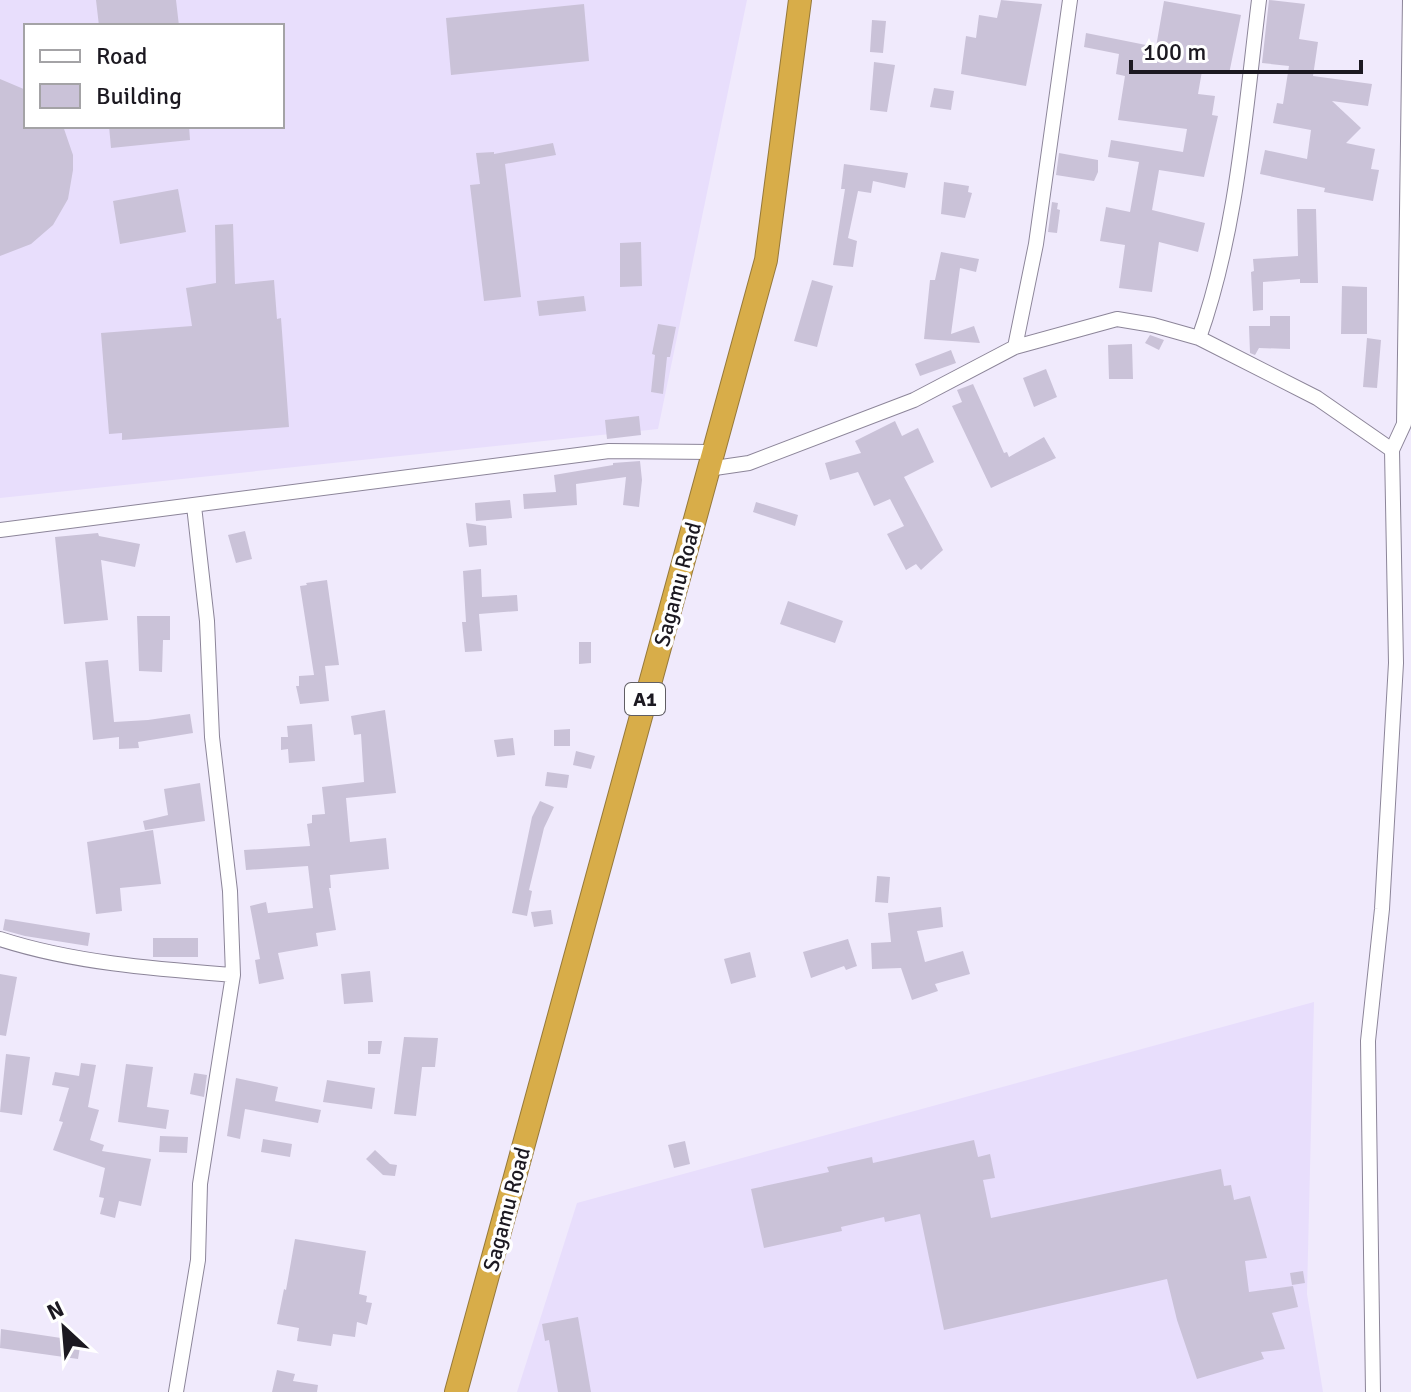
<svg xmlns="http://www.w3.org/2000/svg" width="1411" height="1392" viewBox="0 0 1411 1392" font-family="Signika,sans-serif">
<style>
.built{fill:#e8defc;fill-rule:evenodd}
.building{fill:#cac2d8}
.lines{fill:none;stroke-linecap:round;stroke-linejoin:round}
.minor-casing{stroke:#8c8599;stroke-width:16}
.highway-casing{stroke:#96793b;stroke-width:24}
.minor{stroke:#fff;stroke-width:14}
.highway{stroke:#d8ad49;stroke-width:22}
.labels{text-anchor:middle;stroke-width:7;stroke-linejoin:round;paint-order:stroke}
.shield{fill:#fff;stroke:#605e64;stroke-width:2}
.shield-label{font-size:20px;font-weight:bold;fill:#1c1921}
.street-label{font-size:22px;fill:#1c1921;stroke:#fff}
</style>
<rect width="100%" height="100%" fill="#f0eafc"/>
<path class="built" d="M0 0H747L658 429 0 498ZM26 26H282V126H26Z
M1314 1002 1307 1294 1323 1392H517L577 1203Z"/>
<path class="building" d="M96 0H176L179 26H99Z
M1001 0 1042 4 1026 86 961 74 966 36 976 38 979 15 997 18Z
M1269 0 1305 4 1299 39 1318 42 1313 76 1372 84 1368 106 1332 101 1361 128 1346 143 1375 149 1371 169 1379 170 1373 201 1324 192 1325 188 1260 174 1265 150 1307 159 1311 130 1273 123 1277 103 1283 104 1289 66 1262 63Z
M1164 1 1241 15 1229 74 1202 71 1198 94 1215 96 1212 115 1218 116 1204 177 1159 170 1152 210 1205 223 1198 252 1159 242 1152 292 1119 288 1125 245 1100 241 1106 207 1130 212 1139 162 1108 157 1111 140 1183 152 1187 129 1118 120 1125 76 1116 74 1119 54 1084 47 1086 33 1156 47Z
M584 4 589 61 451 75 446 18Z
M872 20 886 21 883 53 870 52Z
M874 62 895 65 887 112 870 110Z
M0 79 26 90V126H63L73 155V170L68 199 53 225 31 244 0 256Z
M934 88 954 91 951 110 930 107Z
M109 126H189L190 140 111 148Z
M553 143 556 155 505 164 521 297 484 301 470 185 480 184 476 153 494 152V154Z
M1059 153 1098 160V172L1094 181 1056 175Z
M844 164 908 173 905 188 873 181 871 193 858 191 848 238 857 241 853 267 833 265 845 189H841Z
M944 182 969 186 968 192 972 193 965 218 941 214Z
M178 189 186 232 120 244 113 201Z
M1052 202 1058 203 1057 209 1060 210 1057 233 1048 232Z
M1297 209H1316L1318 283H1300V279L1263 282V310L1253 311 1251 272 1254 271 1253 259 1298 256Z
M233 224 235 284 274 280 277 319 281 318 289 427 122 440V433L109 434 101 333 192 326 186 288 216 283 215 225Z
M641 242 642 286 620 287V243Z
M941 252 979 259 976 272 960 268 951 334 974 326 980 343 924 339 930 280H935Z
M812 280 833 286 817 347 794 341Z
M1342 286 1367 287V334H1341Z
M584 296 586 311 539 316 537 301Z
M1270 316H1290V349L1259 348 1255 355 1250 353 1249 326H1270Z
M658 324 676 327 670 357H667L663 394 651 392 655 355 652 354Z
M1150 335 1164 340 1159 350 1145 343Z
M1367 338 1381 340 1377 388 1363 387Z
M1132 344 1133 379H1109L1108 345Z
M951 350 956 363 920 376 915 364Z
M1046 369 1057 397 1034 407 1023 378Z
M973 384 1004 453 1007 452 1009 457 1044 437 1056 458 991 488 952 406 962 402 957 390Z
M639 416 641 435 607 439 605 420Z
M895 421 902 436 918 428 934 462 904 477 943 550 921 570 916 564 906 570 887 534 904 526 890 499 874 506 858 472 830 480 825 463 861 453 855 441Z
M640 461 642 480 639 507 623 505 626 477 576 484 577 505 524 509 523 494 556 492 554 475 613 465V463Z
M510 500 512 518 476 521 475 503Z
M756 502 798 515 795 526 753 512Z
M466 523 486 526 487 545 469 547Z
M245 531 252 559 236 563 228 535Z
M98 533 99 536 140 544 135 567 101 560 108 620 64 624 55 537Z
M481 569 482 597 517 595 518 611 479 614 482 651 465 652 462 622H466L463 571Z
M327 580 339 665 325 666 329 701 300 704 296 686H299V676L314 675 300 586 307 585 306 583Z
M788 601 843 621 835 643 780 624Z
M137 616H170V640H163L162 672 139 671Z
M579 642H591V663L579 664Z
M108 660 114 722 148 720 190 714 193 733 138 742 139 748 119 749V737L93 740 85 662Z
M385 710 396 793 346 798 350 842 386 838 389 869 330 875 331 888H329L336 930 316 933 318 946 278 953 284 979 259 984 255 960 260 959 250 906 266 902 268 913 313 908 308 866 246 870 244 850 310 846 307 824 312 823V815L325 814 322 787 364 782 361 734 354 735 351 716Z
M312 724 315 761 289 763 288 749 281 750V737H288L287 726Z
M570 729V746H554V730Z
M513 738 515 755 497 757 494 740Z
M576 751 595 756 591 769 573 765Z
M547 772 569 775 567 788 545 786Z
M200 783 205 821 145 830 143 821 168 815 164 789Z
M540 801 554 807 544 828 529 890 532 891 527 916 512 913 532 817Z
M153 830 161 884 120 888 122 911 96 914 87 842Z
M877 876 890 877 888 903 875 902Z
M941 907 943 927 917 931 925 962 963 951 970 974 935 984 938 991 912 1000 901 968 872 969 871 943 891 942 888 913Z
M551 910 553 924 534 927 531 912Z
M5 919 90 933 88 946 25 936 3 930Z
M153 938H198V957H153Z
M848 939 857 966 846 970 844 966 811 978 803 952Z
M750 952 756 977 731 984 724 959Z
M370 971 373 1002 344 1004 341 974Z
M0 974 17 977 6 1036 0 1035Z
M404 1037 438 1038 435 1067H422L416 1116 394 1114Z
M368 1041H382L380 1054H368Z
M6 1054 30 1057 22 1115 0 1112Z
M81 1063 96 1065 88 1107 99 1110 90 1140 104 1145 102 1151 151 1159 141 1206 119 1201 115 1218 100 1214 104 1198 99 1197 105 1168 53 1150 63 1122 59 1121 69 1088 52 1085 55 1072 79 1076Z
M126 1064 153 1067 147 1107 169 1110 166 1129 118 1122Z
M194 1073 207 1075 204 1097 190 1094Z
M236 1078 278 1087 275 1101 321 1110 318 1123 245 1109 240 1139 227 1136Z
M327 1080 375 1088 372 1109 323 1102Z
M160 1136 188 1137 187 1153 159 1152Z
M263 1139 292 1144 290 1157 261 1152Z
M974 1140 978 1157 990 1154 995 1178 983 1180 991 1218 1221 1169 1224 1186 1231 1185 1234 1200 1250 1196 1267 1258 1245 1261 1249 1292 1293 1286 1298 1307 1272 1313 1285 1349 1261 1352 1264 1359 1197 1379 1177 1320 1167 1279 944 1330 920 1214 885 1222 884 1217 841 1227 842 1231 764 1248 751 1189 829 1172 827 1167 872 1157 873 1163Z
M685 1141 690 1164 674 1168 668 1145Z
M375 1150 390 1164 397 1165 395 1176 383 1175 366 1159Z
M295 1239 366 1251 359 1294 367 1296 366 1302 372 1303 367 1325 357 1322 355 1337 333 1334 331 1346 297 1341 299 1328 277 1324 284 1289 286 1290Z
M1303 1271 1305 1283 1292 1285 1290 1273Z
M578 1317 591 1392H558L549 1340 545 1341 542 1324Z
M1 1329 81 1341 78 1359 0 1348Z
M277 1370 295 1374 293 1381 318 1385 317 1392H272Z"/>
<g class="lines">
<g class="minor-casing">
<path id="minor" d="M1199 338C1237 231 1245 113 1259 0
M1015 347 1036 244 1070 0
M708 469 749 463 914 400 1015 347 1117 319 1153 325 1199 338 1317 398 1392 450
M0 530 609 451 712 452
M0 939C74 963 156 969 233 975
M176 1392 198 1260 200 1184 233 975 230 891 212 737 207 621 194 506
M1373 1392 1368 1041 1382 909 1396 663 1392 450 1404 424 1410 0"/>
</g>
<g class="highway-casing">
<path id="highway" d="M456 1392 766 260 800 0"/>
</g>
<use href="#minor" class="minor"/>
<use href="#highway" class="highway"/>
</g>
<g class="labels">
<rect class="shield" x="625" y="683" width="40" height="32" rx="6"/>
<g class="shield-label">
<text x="645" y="706">A1</text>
</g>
<g class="street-label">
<text transform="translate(677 584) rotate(-75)" y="8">Sagamu Road</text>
<text transform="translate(506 1209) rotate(-75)" y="8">Sagamu Road</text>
</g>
</g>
<rect x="24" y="24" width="260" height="104" fill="#ffffff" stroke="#a4a3a6" stroke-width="2"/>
<rect x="40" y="50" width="40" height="12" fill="#ffffff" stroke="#a4a3a6" stroke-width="2"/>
<text x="96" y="64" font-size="24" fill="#1c1921">Road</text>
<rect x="40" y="84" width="40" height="24" fill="#cac2d8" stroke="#a4a3a6" stroke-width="2"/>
<text x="96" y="104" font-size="24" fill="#1c1921">Building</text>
<g transform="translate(64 1328) rotate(334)" stroke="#ffffff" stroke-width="6" paint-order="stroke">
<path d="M0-6L14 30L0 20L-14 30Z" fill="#1c1921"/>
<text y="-12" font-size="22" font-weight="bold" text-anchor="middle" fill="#1c1921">N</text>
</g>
<path d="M1131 60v12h230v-12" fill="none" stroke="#1c1921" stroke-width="4"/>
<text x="1143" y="60" font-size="24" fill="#1c1921" stroke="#ffffff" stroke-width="6" paint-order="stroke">100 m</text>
</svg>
